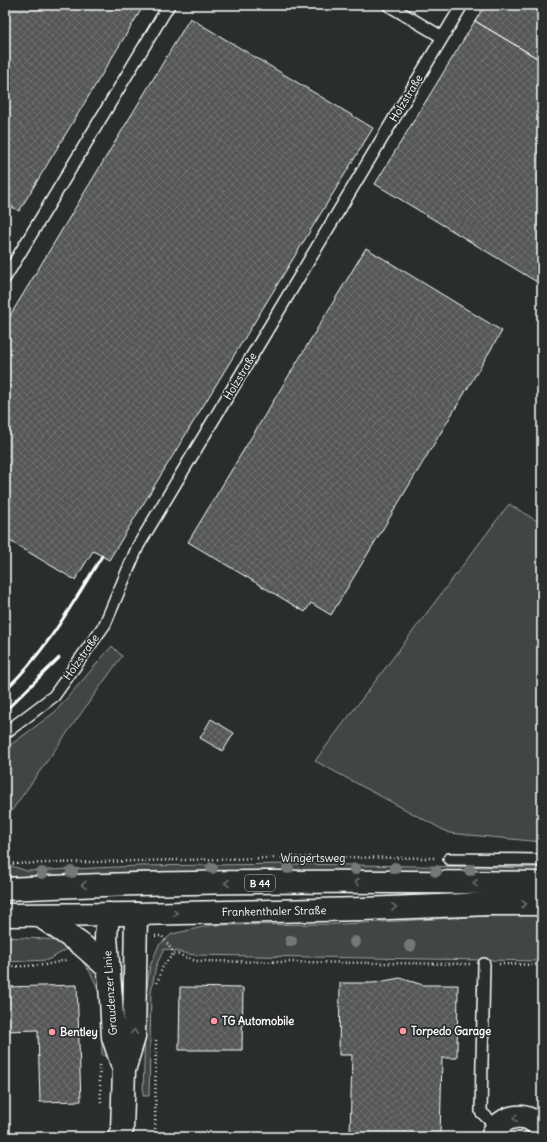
<svg xmlns="http://www.w3.org/2000/svg" width="547" height="1142" viewBox="0 0 547 1142" font-family="Delius,sans-serif">
<style>
.green{fill:#414445;stroke:#a0a2a2}
.building{fill:url(#building-cross-hatch);stroke:#fff}
.lines{fill:none;stroke-linecap:round;stroke-linejoin:round}
.lane-casing{stroke:#fff;stroke-width:14}
.street-casing{stroke:#fff;stroke-width:25}
.primary-casing{stroke:#fff;stroke-width:25}
.path{stroke:#fff;stroke-width:2.5;stroke-dasharray:1 3;stroke-linecap:butt}
.lane{stroke:#2a2d2e;stroke-width:11}
.street{stroke:#2a2d2e;stroke-width:22}
.primary{stroke:#2a2d2e;stroke-width:22}
.rail{stroke:#fff;stroke-width:3}
.tree{fill:#757778}
.oneway{stroke:#6a6c6d}
.poi-dot{fill:#ff9aa2;stroke:#2a2d2e;stroke-width:1.5}
.labels{text-anchor:middle;stroke-width:3.5;stroke-linejoin:round;paint-order:stroke}
.shield{fill:#2a2d2e;stroke:#bfc0c0;stroke-width:1}
.shield-label{font-size:10px;font-weight:bold;fill:#fff}
.street-label{font-size:11px;fill:#fff;stroke:#2a2d2e}
.poi-label{font-size:11px;font-weight:bold;fill:#fff;stroke:#2a2d2e;text-anchor:start}
</style>
<defs>
<pattern id="building-cross-hatch" width="8" height="8" patternUnits="userSpaceOnUse"><rect width="8" height="8" fill="#555758"/><path d="M0 0l8 8M0 8l8-8" fill="none" stroke="#6e7071"/></pattern>
</defs>
<rect width="100%" height="100%" fill="#2a2d2e"/>
<filter id="ink" filterUnits="userSpaceOnUse"><feTurbulence type="fractalNoise" baseFrequency=".025" numOctaves="2"/><feDisplacementMap in="SourceGraphic" scale="8" xChannelSelector="R" yChannelSelector="G"/><feConvolveMatrix kernelMatrix="1 2 1 2 8 2 1 2 1" color-interpolation-filters="sRGB"/></filter>
<g filter="url(#ink)">
<path class="green" d="M509 504 542 524V842L449 833 315 761Z
M112 646 122 656 5 820V749L55 712Z
M5 864 27 871 139 866 291 864 542 868V875L265 871 139 872 5 877Z
M542 914V961L195 955 164 949 156 966 151 992 149 1096H143L146 993 150 966 159 945 172 934 212 925 342 924 489 916Z
M5 937 45 939 56 941 71 947 48 960 5 962Z
M82 954C86 959 91 963 94 969 111 995 107 1028 108 1057L102 1055 101 1000 96 984 90 972 82 961Z
M515 1128 525 1129 533 1137H505V1134Z"/>
<path class="building" d="M5 5H144L19 211 5 203Z
M485 5H542V61L475 21Z
M190 18 373 128 109 560 93 551 75 580 5 538V324Z
M475 21 542 61V285L375 184Z
M366 248 502 331 331 615 311 603 305 612 188 542Z
M211 719 234 733 223 751 200 738Z
M400 978 423 985H458L457 1058H442L440 1137H350L352 1055H339L340 983H373Z
M77 985 81 1101 40 1102 38 1030 5 1031V987Z
M180 987 243 988 242 1050H179Z"/>
<g class="lines">
<g class="lane-casing">
<path id="lane" d="M388 5 442 37
M5 278 169 5
M5 733 54 696 105 624 138 546 462 5
M449 859 542 860
M484 964 481 1112 497 1127"/>
</g>
<g class="street-casing">
<path id="street" d="M108 914 106 937 111 999 113 1037 124 1070
M40 916 82 945 109 969
M119 1137 122 1130 124 1070 134 1037 136 914
M492 1137C499 1113 532 1109 542 1132"/>
</g>
<g class="primary-casing">
<path id="primary" d="M5 889C184 880 363 881 542 883
M5 915 136 914 364 909 489 904H542"/>
</g>
<path class="path" d="M5 864 313 857 434 858
M155 936H162L174 953 196 961 470 964
M499 964 542 965
M5 967 45 965 66 960
M157 983 163 966 174 953
M99 1065 101 1102
M155 1137 156 1038"/>
<use href="#lane" class="lane"/>
<use href="#street" class="street"/>
<use href="#primary" class="primary"/>
<path class="rail" d="M5 690C46 652 73 603 102 556
M5 711 59 658"/>
</g>
<g class="tree">
<circle cx="212" cy="868" r="6"/>
<circle cx="288" cy="868" r="6"/>
<circle cx="395" cy="868" r="6"/>
<circle cx="355" cy="869" r="6"/>
<circle cx="470" cy="870" r="6"/>
<circle cx="436" cy="871" r="6"/>
<circle cx="72" cy="872" r="6"/>
<circle cx="42" cy="873" r="6"/>
<circle cx="291" cy="941" r="6"/>
<circle cx="355" cy="942" r="6"/>
<circle cx="410" cy="946" r="6"/>
</g>
<defs><path id="oneway-chevron" d="M-2-3.5L2.5 0L-2 3.5" fill="none" stroke-width="1.6" stroke-linecap="round" stroke-linejoin="round"/></defs>
<g class="oneway">
<use href="#oneway-chevron" transform="translate(357 882) rotate(180)"/>
<use href="#oneway-chevron" transform="translate(227 883) rotate(180)"/>
<use href="#oneway-chevron" transform="translate(475 883) rotate(-179)"/>
<use href="#oneway-chevron" transform="translate(84 885) rotate(178)"/>
<use href="#oneway-chevron" transform="translate(524 904)"/>
<use href="#oneway-chevron" transform="translate(394 907) rotate(-2)"/>
<use href="#oneway-chevron" transform="translate(175 913) rotate(-1)"/>
<use href="#oneway-chevron" transform="translate(134 1032) rotate(-86)"/>
<use href="#oneway-chevron" transform="translate(515 1118) rotate(176)"/>
</g>
</g>
<g class="poi-dot">
<circle cx="214" cy="1021" r="4"/>
<circle cx="403" cy="1031" r="4"/>
<circle cx="52" cy="1032" r="4"/>
</g>
<g class="labels">
<rect class="shield" x="245" y="875" width="30" height="16" rx="3"/>
<g class="shield-label">
<text x="260" y="887">B 44</text>
</g>
<g class="street-label">
<text transform="translate(406 98) rotate(-59)" y="4">Holzstraße</text>
<text transform="translate(240 376) rotate(-59)" y="4">Holzstraße</text>
<text transform="translate(81 657) rotate(-55)" y="4">Holzstraße</text>
<text x="313" y="862">Wingertsweg</text>
<text transform="translate(274 911) rotate(-1)" y="4">Frankenthaler Straße</text>
<text transform="translate(110 993) rotate(-94)" y="4">Graudenzer Linie</text>
</g>
<g class="poi-label">
<text x="222" y="1025">TG Automobile</text>
<text x="411" y="1035">Torpedo Garage</text>
<text x="60" y="1036">Bentley</text>
</g>
</g>
<rect width="547" height="1142" fill="none" stroke="#2a2d2e" stroke-width="20"/>
<rect x="10" y="10" width="527" height="1122" fill="none" stroke="#fff" stroke-width="1.5" filter="url(#ink)"/>
</svg>
